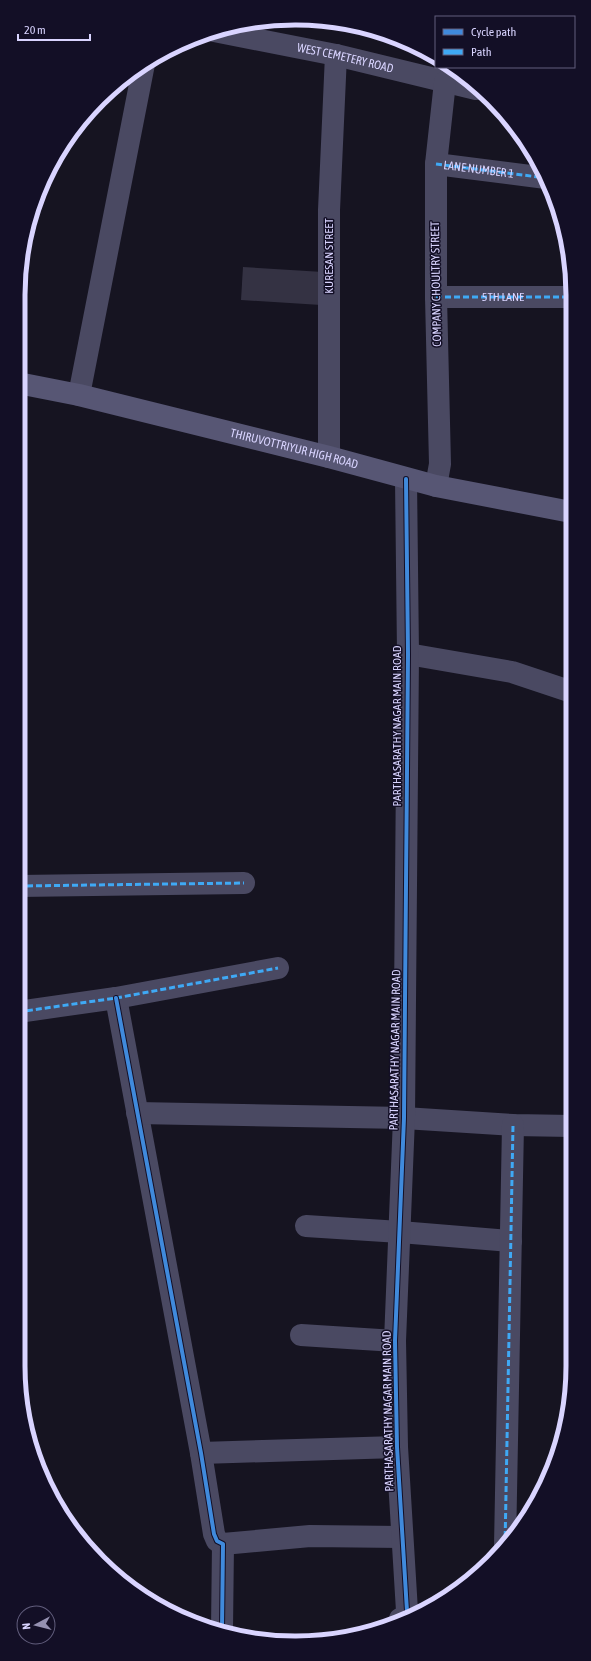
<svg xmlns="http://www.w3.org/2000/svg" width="591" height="1661" viewBox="0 0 591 1661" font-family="'Asap Condensed',sans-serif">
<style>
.cemetery{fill:url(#cemetery-stones)}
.building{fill:#343243}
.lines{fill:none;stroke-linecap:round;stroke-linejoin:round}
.minor{stroke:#4a4962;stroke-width:22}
.secondary{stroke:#575674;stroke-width:22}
.quiet{stroke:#3fa9f5;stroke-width:3;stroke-dasharray:6 3;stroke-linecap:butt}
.cycleway-casing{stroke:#130f26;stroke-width:6}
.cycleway{stroke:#408adc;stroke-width:4}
.labels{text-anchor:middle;stroke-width:3;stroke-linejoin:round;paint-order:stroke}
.street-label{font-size:12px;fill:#d9d4ff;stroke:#130f26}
.rim{fill:none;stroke:#d9d4ff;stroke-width:5}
</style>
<defs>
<pattern id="cemetery-stones" width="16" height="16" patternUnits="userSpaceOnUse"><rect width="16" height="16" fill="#132c2d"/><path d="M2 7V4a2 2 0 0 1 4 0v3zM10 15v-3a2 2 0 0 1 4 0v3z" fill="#354a4c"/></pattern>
</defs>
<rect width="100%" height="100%" fill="#161421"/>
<path class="cemetery" d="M303 19H313L367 27 405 43Z"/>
<path class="building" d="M243 267 323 272 321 305 241 300Z"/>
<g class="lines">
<g class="minor">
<path id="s1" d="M214 31 336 55 476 89"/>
<path d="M436 164 546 178"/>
<path d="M436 297H571"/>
<path d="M79 395 144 64"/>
<path d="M329 457V210L336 55"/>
<path d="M436 486 440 464 436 297V164L445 82"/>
<path d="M408 654 512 672 572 692"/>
<path d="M18 886 244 883"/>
<path d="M116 998 201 1453 214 1534 217 1541 223 1544 222 1629"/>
<path d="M18 1012 116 998 278 968"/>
<path d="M137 1113 404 1118 513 1125 572 1126"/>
<path d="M306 1226 400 1232 511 1241"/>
<path d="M301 1335 395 1341"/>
<path d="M201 1453 397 1447"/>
<path d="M223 1544 310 1536 402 1537"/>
<path d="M505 1546 513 1125"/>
<path d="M400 1619 405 1616 407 1611 397 1447 395 1341 404 1118 408 654 406 479"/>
</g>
<path class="secondary" id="s2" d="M18 383 79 395 329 457 436 486 571 512"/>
<g class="quiet">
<path id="s3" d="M436 164 546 178"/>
<path id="s4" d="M436 297H571"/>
<path d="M18 886 244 883"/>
<path d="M18 1012 116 998 278 968"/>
<path d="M505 1546 513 1125"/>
</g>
<g class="cycleway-casing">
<path id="cycleway" d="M116 998 201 1453 214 1534 217 1541 223 1544 222 1629
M400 1619 405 1616 407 1611 397 1447 395 1341 404 1118 408 654 406 479"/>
</g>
<use href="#cycleway" class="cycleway"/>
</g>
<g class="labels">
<g class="street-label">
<text dy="4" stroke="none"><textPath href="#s1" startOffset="134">WEST CEMETERY ROAD</textPath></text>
<text dy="4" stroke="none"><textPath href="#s3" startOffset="43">LANE NUMBER 1</textPath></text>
<text transform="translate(329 256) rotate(-90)" y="4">KURESAN STREET</text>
<text transform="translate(436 284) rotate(-91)" y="4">COMPANY CHOULTRY STREET</text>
<text dy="4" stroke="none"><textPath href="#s4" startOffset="67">5TH LANE</textPath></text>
<text dy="4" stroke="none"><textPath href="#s2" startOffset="284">THIRUVOTTRIYUR HIGH ROAD</textPath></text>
<text transform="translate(397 726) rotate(-90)" y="4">PARTHASARATHY NAGAR MAIN ROAD</text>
<text transform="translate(395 1050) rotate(-89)" y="4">PARTHASARATHY NAGAR MAIN ROAD</text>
<text transform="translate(388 1411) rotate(-91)" y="4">PARTHASARATHY NAGAR MAIN ROAD</text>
</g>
</g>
<path d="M0 0H591V1661H0ZM295 25H296A270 270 0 0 1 566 295V1366A270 270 0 0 1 296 1636H295A270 270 0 0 1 25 1366V295A270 270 0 0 1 295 25Z" fill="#130f26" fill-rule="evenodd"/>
<path class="rim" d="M295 25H296A270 270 0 0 1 566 295V1366A270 270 0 0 1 296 1636H295A270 270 0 0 1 25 1366V295A270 270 0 0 1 295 25Z"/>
<rect x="435" y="16" width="140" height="52" fill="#130f26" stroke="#625e7d"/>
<rect x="443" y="29" width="20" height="6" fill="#408adc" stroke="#625e7d"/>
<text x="471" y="36" font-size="12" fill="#d9d4ff">Cycle path</text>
<rect x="443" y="49" width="20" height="6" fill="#3fa9f5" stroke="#625e7d"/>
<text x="471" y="56" font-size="12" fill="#d9d4ff">Path</text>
<g transform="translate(36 1625) rotate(263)"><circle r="19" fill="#130f26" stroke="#625e7d"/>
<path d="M0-3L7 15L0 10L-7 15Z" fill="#9591b1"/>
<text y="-6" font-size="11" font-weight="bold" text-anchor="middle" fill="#d9d4ff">N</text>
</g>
<path d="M18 34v6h72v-6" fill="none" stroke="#d9d4ff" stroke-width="2"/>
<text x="24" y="34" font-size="12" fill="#d9d4ff" stroke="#130f26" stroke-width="3" paint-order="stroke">20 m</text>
</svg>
